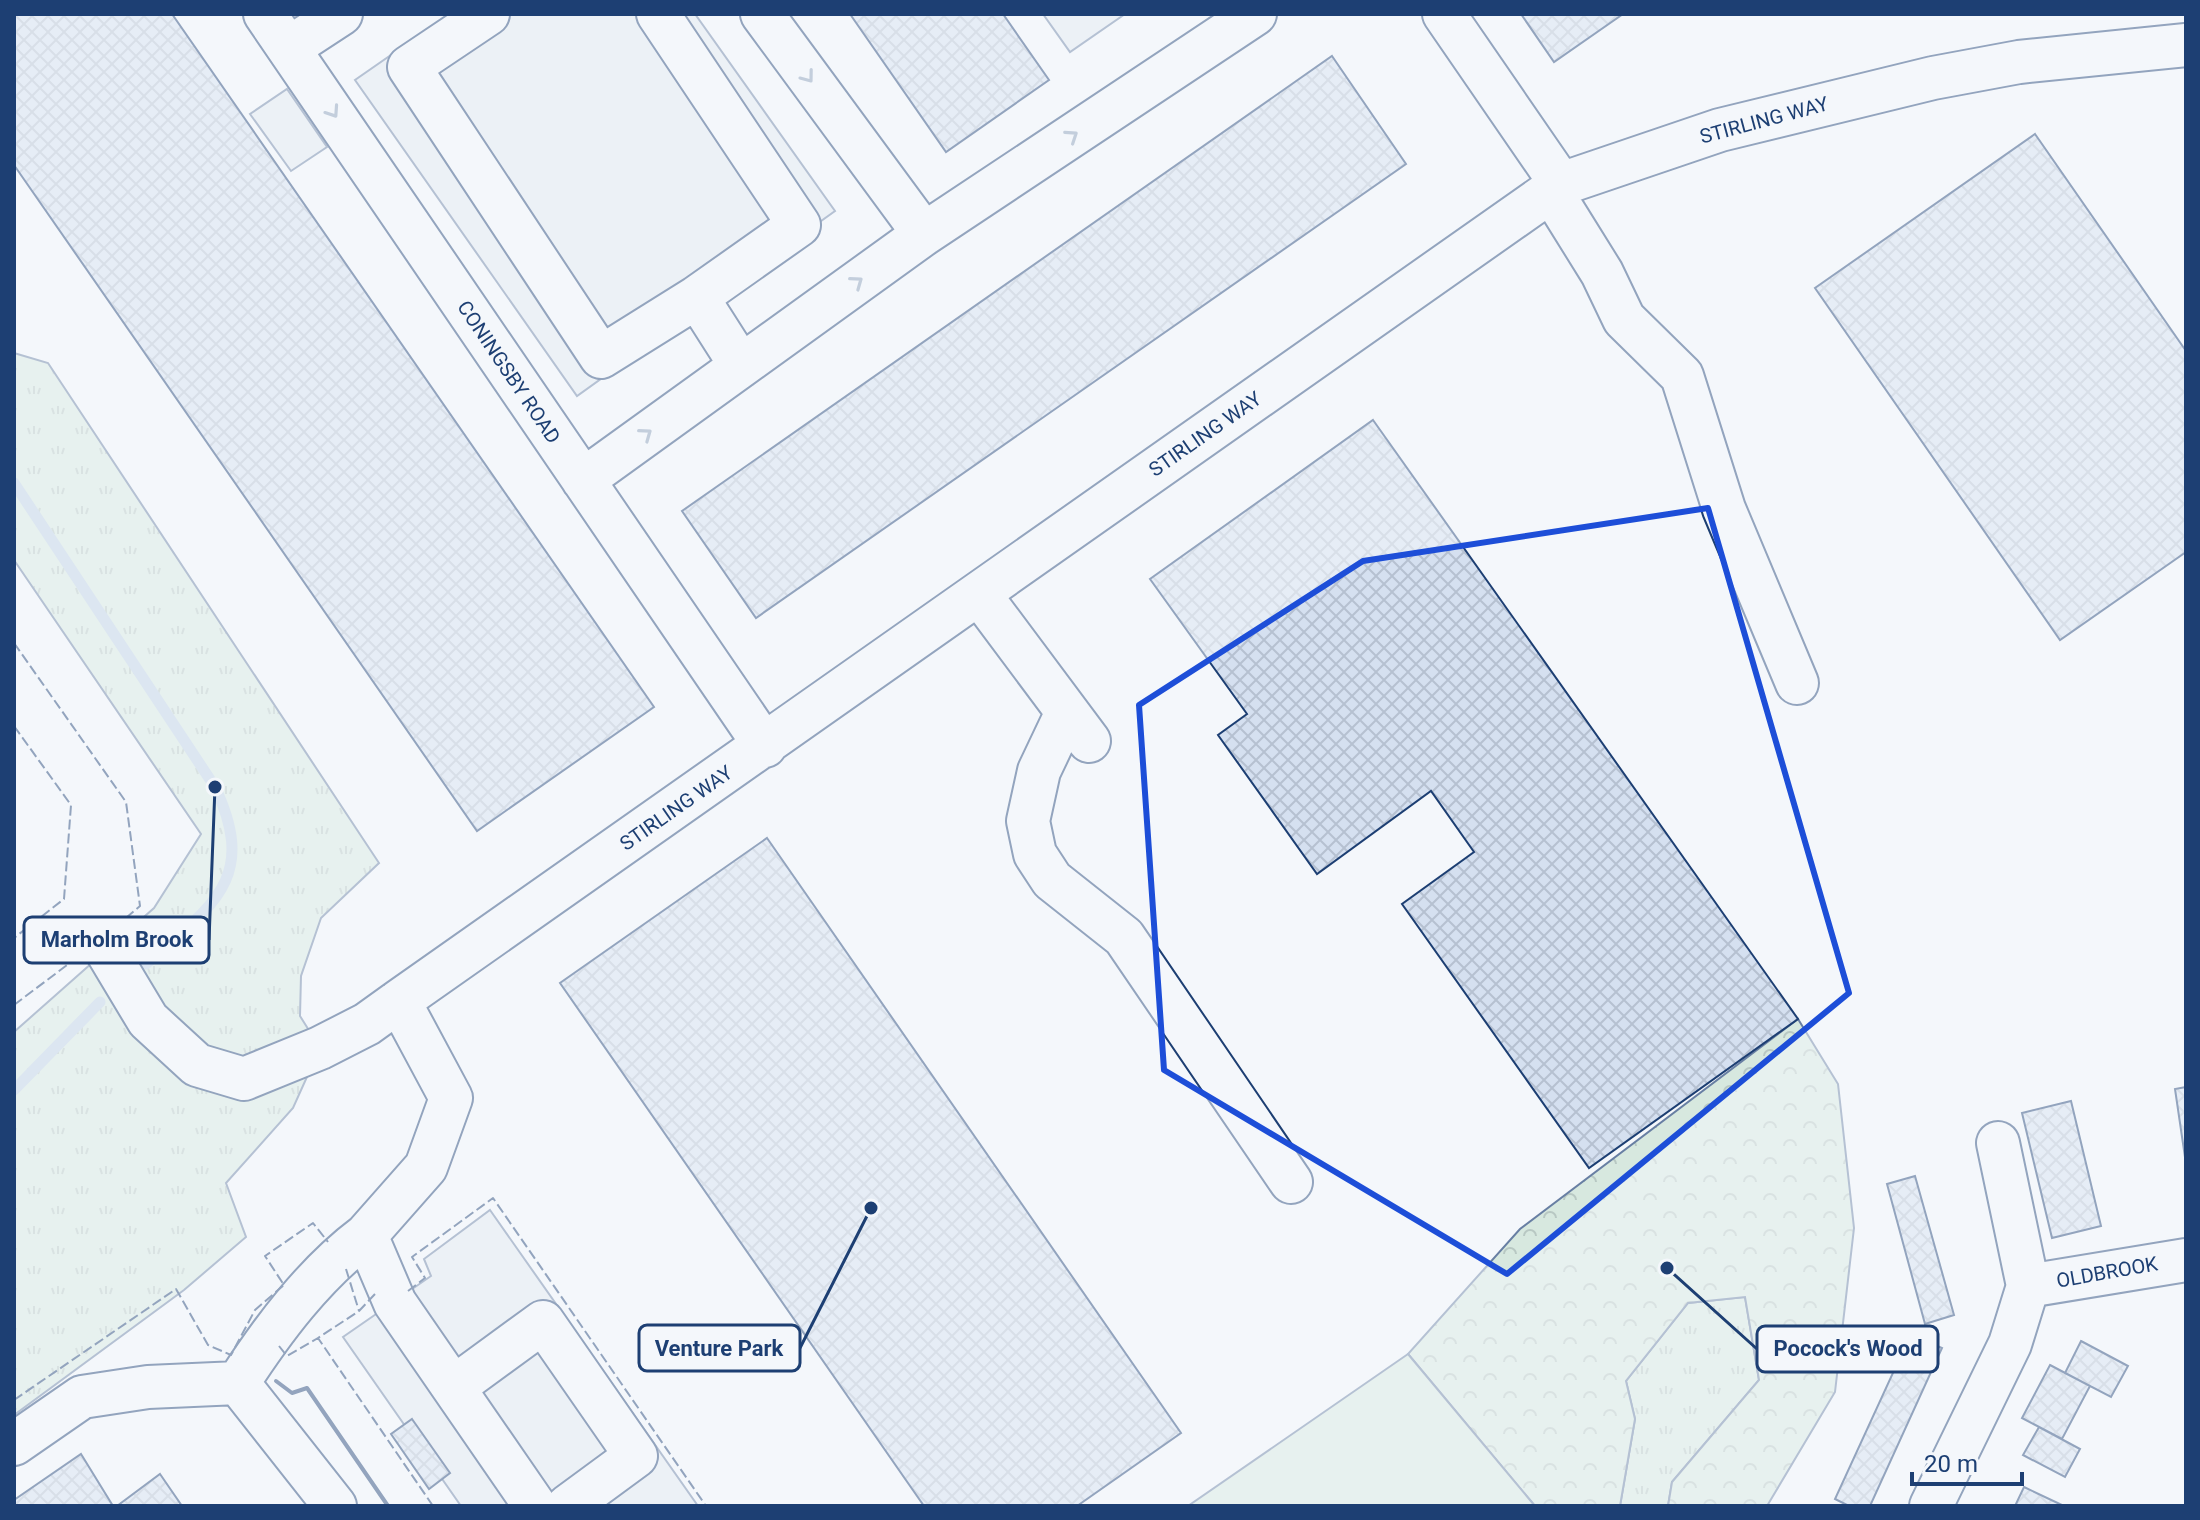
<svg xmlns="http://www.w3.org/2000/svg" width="2200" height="1520" viewBox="0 0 2200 1520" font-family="Roboto,sans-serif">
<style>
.grass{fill:url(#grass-tufts);stroke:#687fa3;stroke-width:2}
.forest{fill:url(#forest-crowns);stroke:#687fa3;stroke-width:2}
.garden{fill:#d7e8df;stroke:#687fa3;stroke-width:2}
.parking{fill:#e3e8f0;stroke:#687fa3;stroke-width:2}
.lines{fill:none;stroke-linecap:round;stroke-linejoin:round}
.stream{stroke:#bed0e5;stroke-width:11}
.building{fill:url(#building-cross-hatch);stroke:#1d3f73;stroke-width:2}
.minor-casing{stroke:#1d3f73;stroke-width:46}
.minor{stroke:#f4f7fb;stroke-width:42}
.fence{stroke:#1d3f73;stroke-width:2;stroke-dasharray:10 4;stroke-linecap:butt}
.wall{stroke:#1d3f73;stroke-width:4}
.oneway{stroke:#889bb7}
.marked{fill:none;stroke:#1d4ed8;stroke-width:6;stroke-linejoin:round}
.labels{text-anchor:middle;stroke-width:6;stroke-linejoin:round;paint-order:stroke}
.street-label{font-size:20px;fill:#1d3f73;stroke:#f4f7fb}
.leader{fill:none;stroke:#1d3f73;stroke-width:3}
.callout-dot{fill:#1d3f73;stroke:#f4f7fb;stroke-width:3}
.callout{fill:#f4f7fb;stroke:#1d3f73;stroke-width:3}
.callout-label{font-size:22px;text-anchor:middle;font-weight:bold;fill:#1d3f73}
</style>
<defs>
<pattern id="grass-tufts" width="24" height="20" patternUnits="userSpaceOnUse" patternTransform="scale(2)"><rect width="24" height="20" fill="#d7e8df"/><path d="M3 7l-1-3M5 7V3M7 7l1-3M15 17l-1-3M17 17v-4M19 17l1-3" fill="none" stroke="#b8c8c3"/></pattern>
<pattern id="forest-crowns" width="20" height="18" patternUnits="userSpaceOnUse" patternTransform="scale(2)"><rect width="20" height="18" fill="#d7e8df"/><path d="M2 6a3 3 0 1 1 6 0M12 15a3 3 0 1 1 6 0" fill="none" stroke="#b8c8c3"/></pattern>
<pattern id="building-cross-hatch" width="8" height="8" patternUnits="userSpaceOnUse" patternTransform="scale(2)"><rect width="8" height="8" fill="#d5e0f0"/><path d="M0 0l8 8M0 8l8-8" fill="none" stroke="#b6c1d1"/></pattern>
</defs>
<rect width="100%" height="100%" fill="#f4f7fb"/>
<path class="grass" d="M14 353 48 363 379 863 321 918 301 976 300 1016 320 1048 293 1108 226 1183 246 1237 184 1290 14 1415V1032L154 908 201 834 14 560Z
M1745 1297 1759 1380 1672 1482 1668 1506H1620L1635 1419 1626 1381 1688 1303Z"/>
<path class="forest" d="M1798 1019 1838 1084 1854 1228 1835 1392 1767 1506H1668L1672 1482 1759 1380 1745 1297 1688 1303 1626 1381 1635 1419 1620 1506H1535L1408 1354 1520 1229Z"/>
<path class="garden" d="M1408 1354 1535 1506H1188Z"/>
<path class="parking" d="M450 14H695L835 211 577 396 355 80Z
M1043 14H1125L1070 52Z
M287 89 327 147 291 171 250 114Z
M490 1210 698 1506H461L343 1337 431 1276 424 1259Z"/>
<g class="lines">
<path class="stream" d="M14 483 215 787C259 880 211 906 146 964
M14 1090 100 1002"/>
</g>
<path class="building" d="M14 14H172L654 707 477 831 14 165Z
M850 14H1003L1049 80 946 152Z
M1521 14H1623L1554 62Z
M1332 56 1406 164 756 618 682 511Z
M2035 134 2186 351V552L2060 640 1815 288Z
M1373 420 1798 1019 1589 1168 1402 904 1474 852 1431 791 1317 874 1218 735 1247 714 1150 579Z
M767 838 1181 1433 1077 1506H924L560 983Z
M2186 1087V1164L2175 1089Z
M2071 1101 2101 1226 2052 1238 2022 1113Z
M1915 1176 1954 1315 1925 1324 1887 1184Z
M1899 1329 1942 1348 1870 1506H1849L1835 1499 1898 1362 1887 1356Z
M2081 1341 2128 1366 2111 1397 2065 1373Z
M2050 1365 2090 1386 2062 1439 2022 1418Z
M412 1419 450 1473 429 1489 391 1434Z
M2039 1427 2080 1449 2065 1477 2023 1455Z
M81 1454 113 1506H14V1500Z
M160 1474 182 1506H117Z
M2024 1487 2064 1506H2015Z"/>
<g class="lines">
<g class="minor-casing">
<path id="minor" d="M265 14 765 746
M488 14 409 67 601 357 697 297
M658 14 799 225 697 297 741 366
M762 14 924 234
M1444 14 1561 184
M289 48 341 14
M1551 191 1602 273 1624 319 1682 376 1724 509 1797 683
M583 480 924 234 1255 14
M980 595 1089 741
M1067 712 1039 771 1028 821 1035 854 1052 880 1124 937 1291 1182
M100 940 148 1020 197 1065 244 1079 320 1048 367 1024 399 1001 1561 184 1720 130 1933 78 2019 62 2186 45
M399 1001 451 1098 426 1167 366 1235 395 1303 535 1506
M2028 1286 2186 1260
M238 1383C273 1329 314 1274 366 1235
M238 1383 335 1506
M454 1387 543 1322 636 1456 568 1506
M14 1444 82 1397 148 1387 238 1383
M1931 1506 2010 1344 2028 1286 1998 1143"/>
</g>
<use href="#minor" class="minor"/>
<path class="fence" d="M14 643 126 802 140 906 112 930
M14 726 71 805 64 899 14 938
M14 1005 87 950
M346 1269 359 1311
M408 1291 425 1278 412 1257 493 1198 706 1506
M375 1294 359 1311 318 1338 433 1506
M279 1346 287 1356 318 1338
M14 1400 176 1289 208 1345 231 1355 255 1310 284 1285 265 1256 313 1223 328 1242"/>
<path class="wall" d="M276 1381 292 1393 307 1388 388 1506"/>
</g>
<defs><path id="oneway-chevron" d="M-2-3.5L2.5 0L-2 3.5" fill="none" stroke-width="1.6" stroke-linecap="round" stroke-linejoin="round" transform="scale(2)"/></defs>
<g class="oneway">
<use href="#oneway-chevron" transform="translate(808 77) rotate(53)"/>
<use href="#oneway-chevron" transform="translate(333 112) rotate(56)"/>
<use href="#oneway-chevron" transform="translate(1072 136) rotate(-34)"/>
<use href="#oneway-chevron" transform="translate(857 282) rotate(-36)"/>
<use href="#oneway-chevron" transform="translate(646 434) rotate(-36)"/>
</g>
<path d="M0 0H2200V1520H0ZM1708 508 1849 993 1507 1274 1164 1070 1139 705 1363 561Z" fill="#f4f7fb" fill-opacity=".55" fill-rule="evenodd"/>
<path class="marked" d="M1708 508 1849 993 1507 1274 1164 1070 1139 705 1363 561Z"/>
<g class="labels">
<g class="street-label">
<text transform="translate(1764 120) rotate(-15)" y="7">STIRLING WAY</text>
<text transform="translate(509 372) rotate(56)" y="7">CONINGSBY ROAD</text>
<text transform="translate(1205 434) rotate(-35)" y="7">STIRLING WAY</text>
<text transform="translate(676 808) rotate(-35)" y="7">STIRLING WAY</text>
<text transform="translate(2107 1272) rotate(-10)" y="7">OLDBROOK</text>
</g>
</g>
<path class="leader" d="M215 787L209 940M871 1208L800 1348M1667 1268L1757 1349"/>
<g class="callout-dot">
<circle cx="215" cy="787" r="8"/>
<circle cx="871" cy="1208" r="8"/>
<circle cx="1667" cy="1268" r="8"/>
</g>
<g class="callout">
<rect x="24" y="917" width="185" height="46" rx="8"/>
<rect x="639" y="1325" width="161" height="46" rx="8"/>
<rect x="1757" y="1326" width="181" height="46" rx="8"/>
</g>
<g class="callout-label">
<text x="117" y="947">Marholm Brook</text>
<text x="719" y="1356">Venture Park</text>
<text x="1848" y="1356">Pocock's Wood</text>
</g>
<rect width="2200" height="1520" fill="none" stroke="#1d3f73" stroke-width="32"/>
<path d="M1912 1472v12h110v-12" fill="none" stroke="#1d3f73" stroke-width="4"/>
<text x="1924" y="1472" font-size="24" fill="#1d3f73" stroke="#f4f7fb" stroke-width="6" paint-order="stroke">20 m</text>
</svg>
